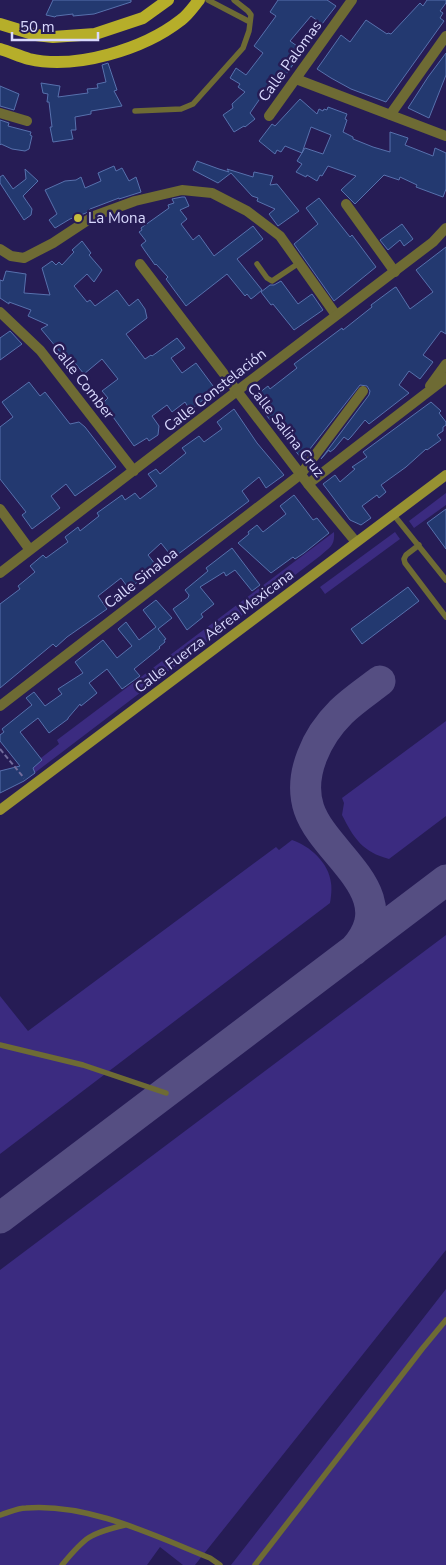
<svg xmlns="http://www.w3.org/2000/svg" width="446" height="1565" viewBox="0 0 446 1565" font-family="'Nunito Sans',sans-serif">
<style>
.green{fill:#3b2b80}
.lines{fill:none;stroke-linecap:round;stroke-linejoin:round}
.taxiway{stroke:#554e82;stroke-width:31}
.building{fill:#233970;stroke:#5771ad}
.path{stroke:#726c9d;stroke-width:2;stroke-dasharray:5 2.5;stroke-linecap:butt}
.service{stroke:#6e6b34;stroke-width:5.5}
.minor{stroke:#6e6b34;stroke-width:10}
.tertiary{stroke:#6e6b34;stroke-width:10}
.secondary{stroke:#979132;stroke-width:10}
.primary{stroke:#b6ae2a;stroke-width:12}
.poi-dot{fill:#c4bc3d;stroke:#261c55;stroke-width:2}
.labels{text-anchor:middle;stroke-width:5;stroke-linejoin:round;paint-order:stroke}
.street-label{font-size:15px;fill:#d9d9fe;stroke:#261c55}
.poi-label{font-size:15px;fill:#d9d9fe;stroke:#261c55;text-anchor:start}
</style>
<rect width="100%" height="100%" fill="#261c55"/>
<path class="green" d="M446 493V505L414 528 409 521Z
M334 532C335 546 330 547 320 556L28 778 23 772 59 744 57 740Z
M395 532 400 539 325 594 320 587Z
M446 721V816L389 859C363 852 354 839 342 815L344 803 342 798Z
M292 840C310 846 329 863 331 883 332 889 331 897 330 903L0 1154V996L28 1031 276 847 279 850Z
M446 935V1250L195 1565H183L160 1547 147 1565H0V1270Z
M446 1289V1565H231Z"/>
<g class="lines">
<path class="taxiway" d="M354 950C405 894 325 856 309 809 303 791 305 774 312 756 318 740 328 725 341 712 352 701 367 691 380 681
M0 1218 446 880"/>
</g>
<path class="building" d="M53 0H131V2L94 14 73 16V14L56 16 55 17 46 15Z
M278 0H327L336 6 322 24 311 16 290 41 297 46 291 54 297 59 272 94 266 90 250 113 255 119 245 127 244 126 234 132 223 115 233 108 232 104 245 92 238 87 240 84 230 78 236 68 246 75 263 53 254 46 276 16 270 12Z
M427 0H446V3L440 11 443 13 440 18 444 21 386 102 351 89 331 78 317 69 341 35 350 42 366 20 387 34 388 33 391 34 420 3 423 6Z
M446 53V75L429 118 408 108 428 77Z
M108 63 117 90 114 91 122 106 91 111V114L75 117 76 130H71L73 139 53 142 50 127H52L49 102H47L48 94 43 93 41 83 60 86 58 97 88 93 87 89 98 88 97 84 106 82 102 65Z
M0 86 19 94 14 110 0 106Z
M300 99 317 114 319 109 323 111 324 109 327 110 328 107 347 114 345 119 347 120 343 132 353 137V139L373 147 390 152V132L408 138 405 145 433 156 435 148 446 153V189L443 197 416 187 417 185 400 177 399 180 384 175 355 204 341 190 356 176 328 166 322 176 320 175 317 181 307 175 306 177 296 172 302 164 297 161 305 148 323 154 331 135 311 127 302 153 285 146 281 152 277 150 275 154 259 141 272 124 275 126Z
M0 120 9 123 8 126 31 132 30 135 32 136 29 149 25 151 12 149 1 144 0 145Z
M197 161 219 169 229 172 227 169 253 177 254 172 273 176 270 185 277 184 299 211 278 226 269 214 275 209 257 201 258 198 252 196 231 173 218 183 193 170Z
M114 166 116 171 122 168 129 181 136 177 141 192 119 199V198L90 209 86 213 70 219 55 228 49 220 57 214 45 190 65 181 76 180 81 177 85 188 101 181 98 173Z
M25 169 38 181 23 196 32 209 31 215 24 220 0 183V177L3 175 13 189 26 179Z
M182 197H185L189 206 180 210 187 219 181 224 193 240 199 235 214 256 253 226 263 239 237 259 262 290 255 296 251 299 247 294 245 296 227 274 186 306 166 279 168 277 156 264 155 265 145 251 141 245 146 241 139 232 142 230 141 228 169 208 168 205 174 203 172 199Z
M319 198 350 237 352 235 376 267 334 301 294 244 318 224 306 208Z
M402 224 413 239 404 246 400 240 388 250 380 240Z
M82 241 91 253 89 255 102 270 94 282 87 274 74 286 87 302 90 300 95 306 117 290 129 306 138 299 145 309 147 318 126 334 145 359 151 355 152 356 177 338 185 348 171 358 182 373 196 363 216 390 190 410 185 402 172 412 167 405 152 416 159 426 158 435 149 441 147 438 134 446 103 403 108 398 102 391 118 379 102 359 84 374 70 357 66 359 41 329 48 325 28 316 31 310 9 302V304L0 298V280L3 281 6 271 26 274 24 293 50 295 42 268 52 261 56 265 59 262 62 265 74 252 72 250Z
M446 247V334L441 331 423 355 433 362 420 379 409 371 399 385 409 393 369 424 365 420 351 437 348 440 344 437 334 449 330 452 329 450 321 459 369 395 370 391 367 386 360 385 302 459 258 405 261 404 255 396 268 386 270 389 297 368 294 364 342 328 343 330 372 307 371 305 394 288 396 287 410 309 433 292 416 270Z
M281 281 298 304 312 294 323 310 294 330 273 304 271 305 261 292 270 285H274Z
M10 331 22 344 0 360V338Z
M29 382 40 396 45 392 70 424 79 422 85 427 116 467 75 496 66 484 51 496 60 508 32 529 22 515 26 512 0 479V427L13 417 2 402Z
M431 402 441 411 439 413 446 422V425L443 427V431L437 435 441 440 427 450 426 449 406 467 381 485 386 492 379 498 377 495 362 506 371 518 361 525 350 520 323 484 335 475 340 482 355 469 352 467 367 457 363 452Z
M234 409 257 443 284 475 266 488 259 477 242 491 249 501 173 558 161 543 148 555 155 564 139 577 141 579 129 589 121 578 98 596 107 609 67 637 56 647 53 644 0 688V604L20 589 18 586 35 572 30 566 43 555 46 558 68 542 65 537 78 527 80 531 99 516 97 513 122 495 125 500 135 493 140 499 157 486 148 474 156 469 160 474 186 453 182 448 199 436 204 442 222 429 217 422Z
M294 495 313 520 317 518 329 533 304 553 295 559 293 557 271 573 238 543 249 534 248 532 257 525 263 532 286 514 280 506Z
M446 509V549L427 523Z
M232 548 260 585 252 591 235 570 226 576 224 572 200 587 214 604 201 614 203 617 187 630 173 609 188 598 189 595 185 590 208 571 206 568Z
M408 587 419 601 362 644 351 629Z
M156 600 172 618 158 629 166 639 164 640 165 642 159 647 160 648 134 669 140 676 122 689 107 669 89 683 97 693 81 706 80 704 68 718V719L49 733 38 718 20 732 42 760 33 768 35 773 24 781 0 793V771L20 766 0 741V735L4 732 2 729 32 705 26 698 34 692 45 706 62 694 58 689 83 673 75 662 103 640 117 658 132 646 118 629 126 622 139 640 156 627 143 610Z"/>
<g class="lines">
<path class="path" d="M0 749 24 778"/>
<path class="service" d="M208 0 250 22
M135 111 181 109 193 104 243 48 249 31 251 15 248 11 234 0
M257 264 267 278 272 281 299 263
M393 514 446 580
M419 545 406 555 404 559 405 563 446 617
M0 1045 83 1065 166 1093
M0 1515C8 1513 17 1508 26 1508 88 1503 153 1535 210 1558L220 1565
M62 1565C85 1537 90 1533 125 1525
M255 1565 422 1349 446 1320"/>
<path class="minor" d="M296 79 446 136
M0 113 27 121
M390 115 446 36
M269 116 352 0
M346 204 395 272
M0 249 11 256 24 258 53 243 94 216 135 201 182 190 212 193 247 211 280 236 336 315
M0 312 40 350 134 471
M430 386 446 364
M308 484 446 378
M0 509 30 550
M0 573 237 391 140 264
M0 706 301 474 363 391"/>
<path class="tertiary" d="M356 542 308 484 237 391 433 242 446 228"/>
<path class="secondary" d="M0 810 446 475"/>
<path class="primary" d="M0 24 36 35 53 37 95 34 143 18 168 0
M0 49C10 52 19 56 29 59 76 70 144 49 181 20 188 15 194 6 199 0"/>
</g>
<circle class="poi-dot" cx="78" cy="218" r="5"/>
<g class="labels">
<g class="street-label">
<text transform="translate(290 61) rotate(-54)" y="5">Calle Palomas</text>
<text transform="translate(83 381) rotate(52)" y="5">Calle Comber</text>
<text transform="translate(215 390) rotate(-38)" y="5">Calle Constelación</text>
<text transform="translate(286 430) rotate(52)" y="5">Calle Salina Cruz</text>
<text transform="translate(141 578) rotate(-38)" y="5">Calle Sinaloa</text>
<text transform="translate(214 631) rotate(-37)" y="5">Calle Fuerza Aérea Mexicana</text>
</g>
<g class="poi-label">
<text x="88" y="223">La Mona</text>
</g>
</g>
<path d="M12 32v8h86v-8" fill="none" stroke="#d9d9fe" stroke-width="2.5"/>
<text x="20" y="32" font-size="15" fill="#d9d9fe" stroke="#261c55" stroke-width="4" paint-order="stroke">50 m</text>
</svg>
